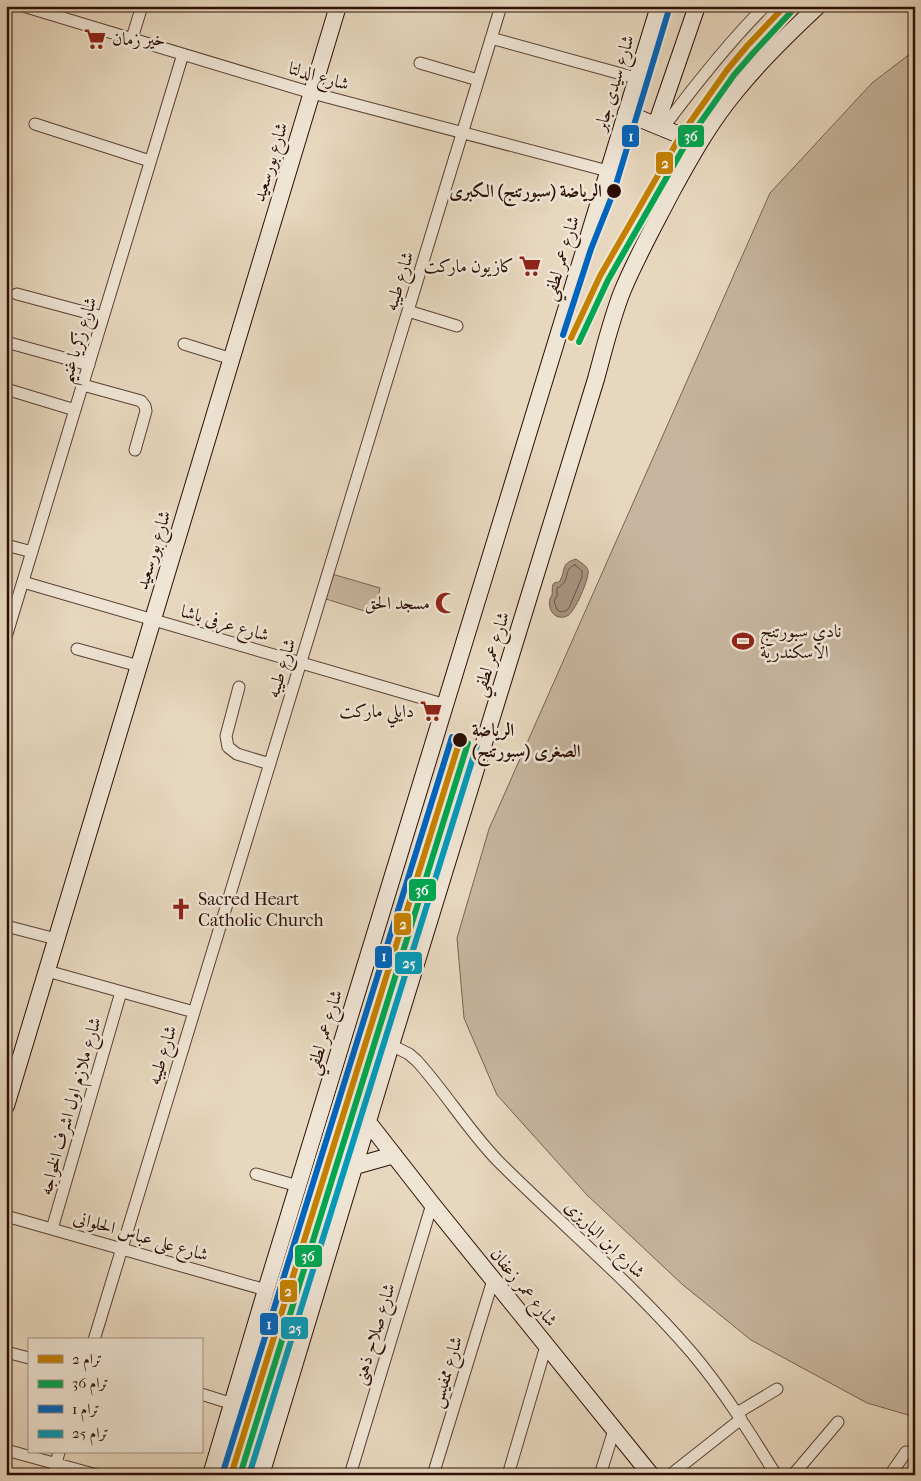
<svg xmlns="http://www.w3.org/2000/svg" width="921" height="1481" viewBox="0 0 921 1481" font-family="'IM FELL French Canon',Amiri,serif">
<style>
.green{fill:#c7b59f;stroke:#7a6252}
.water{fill:#a7937f;stroke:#765e4e}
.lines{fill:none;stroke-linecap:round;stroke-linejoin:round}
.shore{stroke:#6a5142;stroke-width:1}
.street-casing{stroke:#5b4133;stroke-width:13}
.secondary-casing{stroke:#2c0f05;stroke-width:18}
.street{stroke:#efe5d5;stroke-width:11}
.secondary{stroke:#efe5d5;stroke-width:16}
.tram-1-casing{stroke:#efe5d5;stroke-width:10}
.tram-2-casing{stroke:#efe5d5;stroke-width:10}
.tram-3-casing{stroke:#efe5d5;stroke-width:10}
.tram-4-casing{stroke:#efe5d5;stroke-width:10}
.tram-1{stroke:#c48001;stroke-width:6}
.tram-2{stroke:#00a651;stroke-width:6}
.tram-3{stroke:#0065bd;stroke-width:6}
.tram-4{stroke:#049aba;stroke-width:6}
.stop-dot{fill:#2c0f05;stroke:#efe5d5;stroke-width:2}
.labels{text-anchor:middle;stroke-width:5;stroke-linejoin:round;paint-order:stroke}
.poi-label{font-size:18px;fill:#2c0f05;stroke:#efe5d5;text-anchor:start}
.street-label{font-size:18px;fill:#2c0f05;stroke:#efe5d5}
.stop-label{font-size:18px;font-weight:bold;fill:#2c0f05;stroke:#efe5d5;text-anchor:end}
.line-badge{stroke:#efe5d5;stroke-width:2}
.badge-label{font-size:14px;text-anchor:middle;font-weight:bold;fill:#fff}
</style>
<rect width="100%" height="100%" fill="#e7d7be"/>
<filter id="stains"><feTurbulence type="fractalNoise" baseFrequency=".004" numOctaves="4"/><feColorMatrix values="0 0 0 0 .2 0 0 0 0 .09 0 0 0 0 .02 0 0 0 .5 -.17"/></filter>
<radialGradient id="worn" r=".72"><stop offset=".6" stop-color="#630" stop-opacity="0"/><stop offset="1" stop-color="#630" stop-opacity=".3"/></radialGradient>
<path class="green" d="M915 50V1417L867 1403 751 1340 683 1285 587 1195 497 1095 464 1018 457 938 489 829 770 193 872 83Z
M332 574 380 588 374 614 326 599Z"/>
<path class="water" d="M576 559C580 562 586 565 588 570 590 578 574 614 567 616 553 622 545 605 552 595 553 588 550 582 559 582 567 571 559 564 576 559Z"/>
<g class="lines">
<path class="shore" d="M575 565 582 571V577L569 608C565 612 562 613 557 610L554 601 557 596V588C572 581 562 569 575 565Z"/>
<g class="street-casing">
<path id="street" d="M23 6 312 93 608 171
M132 38 142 6
M491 38 636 78
M420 63 478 80
M35 124 150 161
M663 128C695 85 727 44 765 6
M17 294 103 317
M408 311 457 326
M6 342 89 365
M184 344 232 359
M83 385 141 401 145 406 146 411 135 450
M6 389 75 410
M6 545 32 552
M23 582 446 705
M6 637 183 54
M77 649 139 666
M239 687 226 736 228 747 237 754 270 764
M6 926 56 939
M47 971 194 1012
M391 1045 409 1054 417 1061C446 1093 468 1130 498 1161 562 1225 633 1284 692 1353 724 1391 750 1433 776 1475
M256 1174 298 1186
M6 1216 266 1290
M52 1229 121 992
M94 1340 501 6
M6 1352 29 1358
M201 1394 233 1404
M737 1413 777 1389
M6 1450 97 1475
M53 1475 59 1452
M350 1475 432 1204
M433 1475 493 1280
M508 1475 546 1346
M600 1475 614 1430
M670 1475 741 1419
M793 1475 838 1422
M890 1475 906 1452"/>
</g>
<g class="secondary-casing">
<path id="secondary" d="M626 113 699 143
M656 125 697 6
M6 1106 338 6
M368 1122 432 1204 651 1475
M355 1166 394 1155
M211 1475 266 1290 659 6
M261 1475 391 1045 596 379C604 350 611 320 622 292 636 258 654 226 671 193 690 158 710 122 736 91 761 60 789 33 818 6"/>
</g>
<use href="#street" class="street"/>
<use href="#secondary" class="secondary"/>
<g class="tram-1-casing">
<path id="tram-1" d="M571 338 600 276 681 135 727 70 747 46 785 6
M231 1475 460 740"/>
</g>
<g class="tram-2-casing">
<path id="tram-2" d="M579 342 608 280 688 140 734 75 754 52 791 12
M240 1475 468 743"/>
</g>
<g class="tram-3-casing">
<path id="tram-3" d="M563 335 591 249 614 191 670 6
M223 1472 452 737"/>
</g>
<g class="tram-4-casing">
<path id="tram-4" d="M249 1475 477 745"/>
</g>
<use href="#tram-1" class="tram-1"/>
<use href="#tram-2" class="tram-2"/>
<use href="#tram-3" class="tram-3"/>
<use href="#tram-4" class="tram-4"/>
</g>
<defs>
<g id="supermarket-bare" transform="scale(1.725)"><path d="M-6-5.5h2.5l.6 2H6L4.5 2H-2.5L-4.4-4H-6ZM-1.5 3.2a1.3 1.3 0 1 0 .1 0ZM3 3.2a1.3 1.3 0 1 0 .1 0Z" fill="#8f2418" stroke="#efe5d5" stroke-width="2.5" paint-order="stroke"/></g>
<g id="mosque-bare" transform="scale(1.725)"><path d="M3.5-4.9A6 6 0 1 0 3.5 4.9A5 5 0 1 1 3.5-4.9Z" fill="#8f2418" stroke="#efe5d5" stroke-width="2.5" paint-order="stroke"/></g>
<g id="stadium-bare" transform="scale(1.725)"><path d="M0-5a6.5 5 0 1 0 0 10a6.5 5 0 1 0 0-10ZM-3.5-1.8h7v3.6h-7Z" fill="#8f2418" stroke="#efe5d5" stroke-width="2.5" paint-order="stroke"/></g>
<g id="church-bare" transform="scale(1.725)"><path d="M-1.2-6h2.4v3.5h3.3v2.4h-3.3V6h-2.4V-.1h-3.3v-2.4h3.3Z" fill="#8f2418" stroke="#efe5d5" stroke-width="2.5" paint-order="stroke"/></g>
</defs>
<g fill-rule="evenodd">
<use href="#supermarket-bare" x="95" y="39"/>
<use href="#supermarket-bare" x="530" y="266"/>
<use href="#mosque-bare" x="446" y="603"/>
<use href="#stadium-bare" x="743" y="641"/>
<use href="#supermarket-bare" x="431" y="711"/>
<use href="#church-bare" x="181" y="909"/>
</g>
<g class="stop-dot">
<circle cx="614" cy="191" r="8"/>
<circle cx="460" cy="740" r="8"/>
</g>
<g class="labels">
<g class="poi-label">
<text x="112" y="45">خير زمان</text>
<text x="514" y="272" text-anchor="end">كازيون ماركت</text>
<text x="430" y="609" text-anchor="end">مسجد الحق</text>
<text x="760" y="637">نادي سبورتنج<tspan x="760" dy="21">الاسكندرية</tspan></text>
<text x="414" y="717" text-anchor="end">دايلي ماركت</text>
<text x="198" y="905">Sacred Heart<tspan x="198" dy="21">Catholic Church</tspan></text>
</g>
<g class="street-label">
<text transform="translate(319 76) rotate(16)" y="6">شارع الدلتا</text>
<text transform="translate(614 83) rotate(-73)" y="6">شارع سيدى جابر</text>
<text transform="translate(270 162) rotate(-73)" y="6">شارع بورسعيد</text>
<text transform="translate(561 258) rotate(-73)" y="6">شارع عمر لطفي</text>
<text transform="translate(399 281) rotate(-73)" y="6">شارع طيبه</text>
<text transform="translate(78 340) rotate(-73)" y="6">شارع زكريا غنيم</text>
<text transform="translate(153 550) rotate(-73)" y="6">شارع بورسعيد</text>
<text transform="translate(225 623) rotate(16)" y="6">شارع عرفى باشا</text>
<text transform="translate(491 654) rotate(-73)" y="6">شارع عمر لطفي</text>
<text transform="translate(281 668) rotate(-73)" y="6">شارع طيبه</text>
<text transform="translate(324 1032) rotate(-73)" y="6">شارع عمر لطفي</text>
<text transform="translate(162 1055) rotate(-73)" y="6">شارع طيبه</text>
<text transform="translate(70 1106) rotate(-74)" y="6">شارع ملازم اول اشرف الخواجه</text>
<text transform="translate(141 1236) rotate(16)" y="6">شارع على عباس الحلوانى</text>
<text transform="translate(605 1239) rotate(44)" y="6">شارع ابن الباريزى</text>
<text transform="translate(524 1287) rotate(51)" y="6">شارع عمر زعفان</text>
<text transform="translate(374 1334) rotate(-73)" y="6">شارع صلاح ذهنى</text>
<text transform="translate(446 1372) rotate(-73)" y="6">شارع ممفيس</text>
</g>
<g class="stop-label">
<text x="602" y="197">الرياضة (سبورتنج) الكبرى</text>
<text x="472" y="736" text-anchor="start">الرياضة<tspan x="472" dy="21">(سبورتنج) الصغرى</tspan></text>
</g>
</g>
<g class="line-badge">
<rect x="621" y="124" width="19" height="24" rx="5" fill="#0065bd"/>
<rect x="677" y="124" width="28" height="24" rx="5" fill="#00a651"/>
<rect x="655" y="151" width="19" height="24" rx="5" fill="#c48001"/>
<rect x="408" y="878" width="29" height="24" rx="5" fill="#00a651"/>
<rect x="393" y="912" width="19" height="24" rx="5" fill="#c48001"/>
<rect x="374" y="945" width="19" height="24" rx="5" fill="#0065bd"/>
<rect x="394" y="951" width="29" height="24" rx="5" fill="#049aba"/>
<rect x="294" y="1244" width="29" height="24" rx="5" fill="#00a651"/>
<rect x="279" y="1279" width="19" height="24" rx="5" fill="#c48001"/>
<rect x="259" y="1312" width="20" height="24" rx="5" fill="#0065bd"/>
<rect x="280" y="1316" width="29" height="24" rx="5" fill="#049aba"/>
</g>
<g class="badge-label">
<text x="631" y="141">1</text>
<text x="691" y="141">36</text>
<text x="665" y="168">2</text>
<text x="422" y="895">36</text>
<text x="403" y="929">2</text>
<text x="384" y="961">1</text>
<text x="409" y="968">25</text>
<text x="308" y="1261">36</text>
<text x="288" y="1296">2</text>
<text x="269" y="1329">1</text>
<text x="295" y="1333">25</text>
</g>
<rect width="921" height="1481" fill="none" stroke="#e7d7be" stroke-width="25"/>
<rect x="8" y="8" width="906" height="1466" fill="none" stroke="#2c0f05" stroke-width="2.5"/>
<rect x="12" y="12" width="896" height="1456" fill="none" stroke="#2c0f05"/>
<rect x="28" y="1338" width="175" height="115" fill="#efe5d5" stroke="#a18f82"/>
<rect x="38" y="1355" width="25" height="8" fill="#c48001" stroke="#a18f82"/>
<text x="72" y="1364" font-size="15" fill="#2c0f05">ترام 2</text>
<rect x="38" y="1380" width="25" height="8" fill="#00a651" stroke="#a18f82"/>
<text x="72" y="1388" font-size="15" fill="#2c0f05">ترام 36</text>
<rect x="38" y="1405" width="25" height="8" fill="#0065bd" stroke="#a18f82"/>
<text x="72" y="1414" font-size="15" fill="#2c0f05">ترام 1</text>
<rect x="38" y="1430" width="25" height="8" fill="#049aba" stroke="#a18f82"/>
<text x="72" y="1438" font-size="15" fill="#2c0f05">ترام 25</text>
<rect width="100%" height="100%" filter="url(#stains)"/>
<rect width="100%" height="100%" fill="url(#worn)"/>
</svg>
